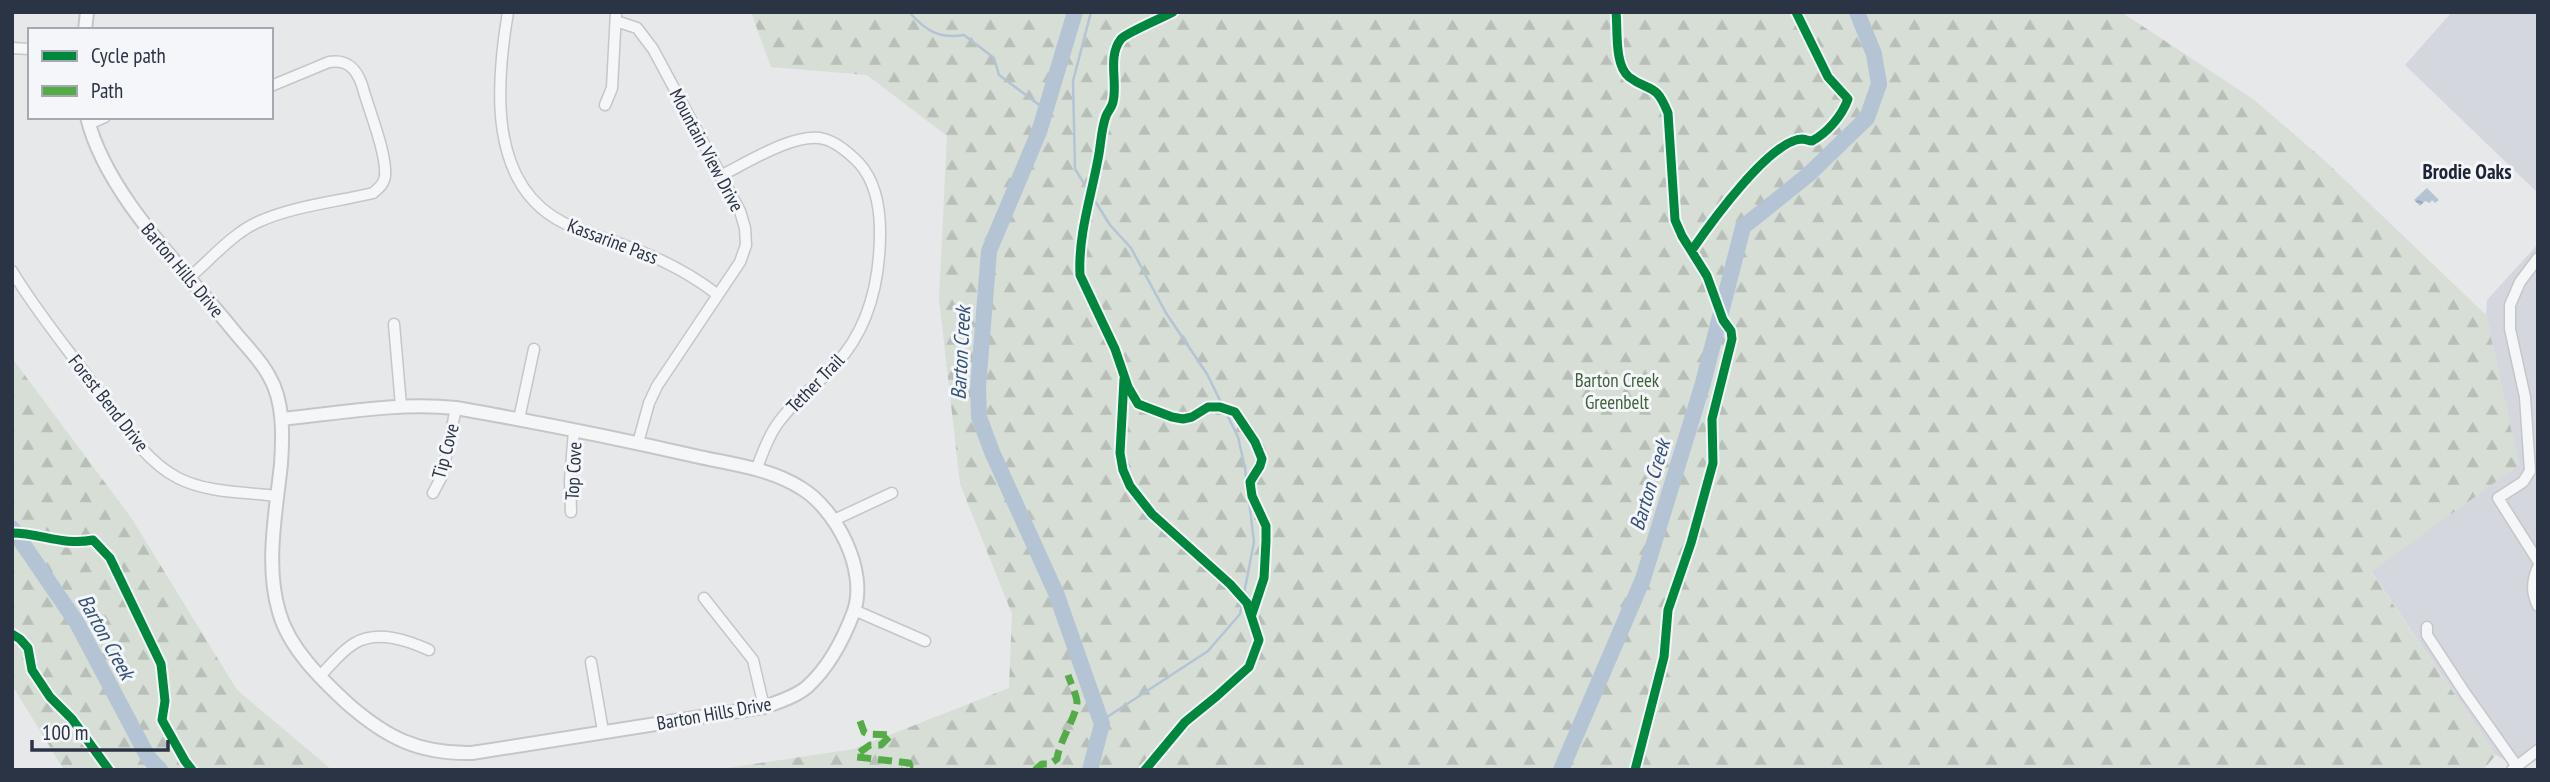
<svg xmlns="http://www.w3.org/2000/svg" width="2550" height="782" viewBox="0 0 2550 782" font-family="'PT Sans Narrow',sans-serif">
<style>
.built{fill:#d4d7dd}
.forest{fill:url(#forest-firs)}
.water{fill:url(#water-ripples)}
.lines{fill:none;stroke-linecap:round;stroke-linejoin:round}
.stream{stroke:#b4c4d5;stroke-width:2.5}
.river{stroke:#b4c4d5;stroke-width:16}
.minor-casing{stroke:#c4c6c8;stroke-width:13}
.tertiary-casing{stroke:#c4c6c8;stroke-width:16}
.minor{stroke:#f5f6f7;stroke-width:10}
.tertiary{stroke:#f5f6f7;stroke-width:12}
.quiet{stroke:#54ac47;stroke-width:7;stroke-dasharray:14 7;stroke-linecap:butt}
.cycleway-casing{stroke:#f4f6f9;stroke-width:13}
.cycleway{stroke:#00873e;stroke-width:9}
.labels{text-anchor:middle;stroke-width:6;stroke-linejoin:round;paint-order:stroke}
.street-label{font-size:19px;fill:#2b3445;stroke:#f4f6f9}
.park-label{font-size:19px;fill:#3f6138;stroke:#f4f6f9}
.neighbourhood-label{font-size:21px;font-weight:bold;fill:#1d2536;stroke:#f4f6f9}
.water-label{font-size:21px;font-style:italic;fill:#34527a;stroke:#f4f6f9}
</style>
<defs>
<pattern id="forest-firs" width="22" height="20" patternUnits="userSpaceOnUse" patternTransform="scale(1.75)"><rect width="22" height="20" fill="#d6ded6"/><path d="M5 1l3.5 6h-7zM16 11l3.5 6h-7z" fill="#b8bfb9"/></pattern>
<pattern id="water-ripples" width="26" height="14" patternUnits="userSpaceOnUse" patternTransform="scale(1.75)"><rect width="26" height="14" fill="#b4c4d5"/><path d="M2 4q2-2 4 0t4 0M15 11q2-2 4 0t4 0" fill="none" stroke="#93a0af"/></pattern>
</defs>
<rect width="100%" height="100%" fill="#e6e8ea"/>
<path class="built" d="M2452 12H2538V193L2405 65Z
M2538 244V759L2522 770 2496 755 2371 571 2519 465 2486 315 2487 300Z"/>
<path class="forest" d="M751 12H2121L2253 99 2324 160 2486 315 2519 465 2371 572 2496 755 2483 770H714L854 749 1009 688 1012 614 960 484 939 298 947 136 867 75 771 67Z
M12 358 132 519 237 690 332 770H64L12 685Z"/>
<path class="water" d="M2427 188 2439 200 2435 203 2432 200 2430 203 2425 201 2420 206 2414 200Z"/>
<g class="lines">
<path class="stream" d="M909 12C926 31 939 39 964 35L994 58 999 75 1046 110
M1091 12 1073 81 1075 169 1110 225 1131 248 1166 313 1207 374 1238 437 1245 468 1254 542 1240 614 1208 651 1101 721"/>
<path class="river" d="M1075 12 1039 132 989 251 978 387 979 417 992 452 1056 593 1102 724 1090 770
M12 528 77 623 148 757 160 770
M1561 770 1643 579 1703 383 1743 227 1808 175 1867 118 1879 84 1874 54 1857 12"/>
<g class="minor-casing">
<path id="minor" d="M508 12C496 83 487 185 564 223 585 233 608 239 629 247 662 259 691 274 718 295
M616 21 637 28 653 49 740 211 745 228 746 245 740 262 657 386 649 403 638 443
M12 48 30 49
M605 105 612 88 616 12
M89 124 105 117
M720 176C745 164 796 131 824 139 836 142 850 154 859 163 876 182 880 208 880 232 880 280 869 329 835 365 816 386 792 402 776 426 767 439 762 455 756 470
M2538 258 2520 282 2510 305V329L2525 397 2530 471 2523 482 2498 498 2538 561
M12 271C36 311 66 347 93 384 118 416 141 459 178 478 207 493 245 492 277 496
M190 277C211 259 232 234 258 222 293 206 336 202 373 193 379 188 384 184 385 176 387 153 368 108 362 85 356 68 347 59 329 62L271 86
M394 324 401 406
M519 419 534 349
M433 493 442 476 456 408
M571 512 570 480 574 431
M834 520 892 493
M2538 567C2532 580 2531 593 2538 606
M704 598 753 660 764 707
M854 610 925 641
M2427 627V635L2465 693 2516 765
M591 662 603 731
M319 677C330 666 341 651 355 643 378 630 407 640 429 650
M2512 770 2538 750"/>
</g>
<g class="tertiary-casing">
<path id="tertiary" d="M85 30 87 12
M87 117C106 195 184 269 233 330 245 345 260 359 269 376 284 401 283 436 281 464 276 512 265 565 279 612 289 648 321 679 348 704 387 738 419 754 472 753L764 707C778 702 795 697 807 687 828 668 844 638 854 611 868 570 836 509 801 488 770 468 730 464 695 456 616 438 536 422 456 408 398 402 340 413 282 419"/>
</g>
<use href="#minor" class="minor"/>
<use href="#tertiary" class="tertiary"/>
<path class="quiet" d="M860 721 864 732 868 734 891 735 881 745H870L856 755 857 757 909 763 910 766 903 770
M1035 770 1042 764H1050L1057 759C1059 742 1077 715 1077 702 1076 693 1071 684 1068 675"/>
<g class="cycleway-casing">
<path id="cycleway" d="M1173 12C1162 18 1126 33 1121 39 1107 57 1118 82 1113 102 1112 107 1108 111 1106 116 1101 129 1101 145 1098 159 1091 197 1078 235 1080 275L1115 349 1128 387 1138 404 1172 417 1183 419 1192 417 1208 407H1220L1235 412 1255 442 1262 459 1260 466 1250 482 1252 496 1266 526V541L1264 578 1252 614
M1616 12C1618 30 1614 65 1629 77 1650 93 1655 81 1668 113L1675 220 1682 236 1707 276 1723 320 1731 331 1732 339 1712 419 1713 463 1691 543 1668 610 1664 657 1635 770
M1692 250C1710 224 1770 140 1802 139 1805 139 1809 141 1812 141 1827 133 1842 116 1848 99L1828 77 1796 12
M1124 379 1120 453 1123 470 1130 486 1152 514 1230 584 1247 603 1259 640 1249 667 1217 696 1185 722 1145 770
M12 533C40 533 64 546 93 540L110 558 161 664 165 701 162 720 185 761 192 770
M12 634 20 639 28 648 32 670 50 697 72 719 109 770"/>
</g>
<use href="#cycleway" class="cycleway"/>
</g>
<g class="labels">
<g class="street-label">
<text transform="translate(707 150) rotate(62)" y="7">Mountain View Drive</text>
<text transform="translate(613 241) rotate(21)" y="7">Kassarine Pass</text>
<text transform="translate(183 270) rotate(50)" y="7">Barton Hills Drive</text>
<text transform="translate(815 383) rotate(-46)" y="7">Tether Trail</text>
<text transform="translate(109 403) rotate(52)" y="7">Forest Bend Drive</text>
<text transform="translate(445 451) rotate(-75)" y="7">Tip Cove</text>
<text transform="translate(573 471) rotate(-87)" y="7">Top Cove</text>
<text transform="translate(714 713) rotate(-10)" y="7">Barton Hills Drive</text>
</g>
<g class="park-label">
<text x="1617" y="387">Barton Creek<tspan x="1617" dy="22">Greenbelt</tspan></text>
</g>
<g class="neighbourhood-label">
<text x="2467" y="179">Brodie Oaks</text>
</g>
<g class="water-label">
<text transform="translate(961 353) rotate(-87)" y="7">Barton Creek</text>
<text transform="translate(1650 485) rotate(-73)" y="7">Barton Creek</text>
<text transform="translate(106 637) rotate(61)" y="7">Barton Creek</text>
</g>
</g>
<rect width="2550" height="782" fill="none" stroke="#2b3445" stroke-width="28"/>
<rect x="28" y="28" width="245" height="91" fill="#f4f6f9" stroke="#a4a8b1" stroke-width="2"/>
<rect x="42" y="51" width="35" height="10" fill="#00873e" stroke="#a4a8b1" stroke-width="2"/>
<text x="91" y="63" font-size="21" fill="#2b3445">Cycle path</text>
<rect x="42" y="86" width="35" height="10" fill="#54ac47" stroke="#a4a8b1" stroke-width="2"/>
<text x="91" y="98" font-size="21" fill="#2b3445">Path</text>
<path d="M32 740v10h136v-10" fill="none" stroke="#2b3445" stroke-width="3.5"/>
<text x="42" y="740" font-size="21" fill="#2b3445" stroke="#f4f6f9" stroke-width="5" paint-order="stroke">100 m</text>
</svg>
